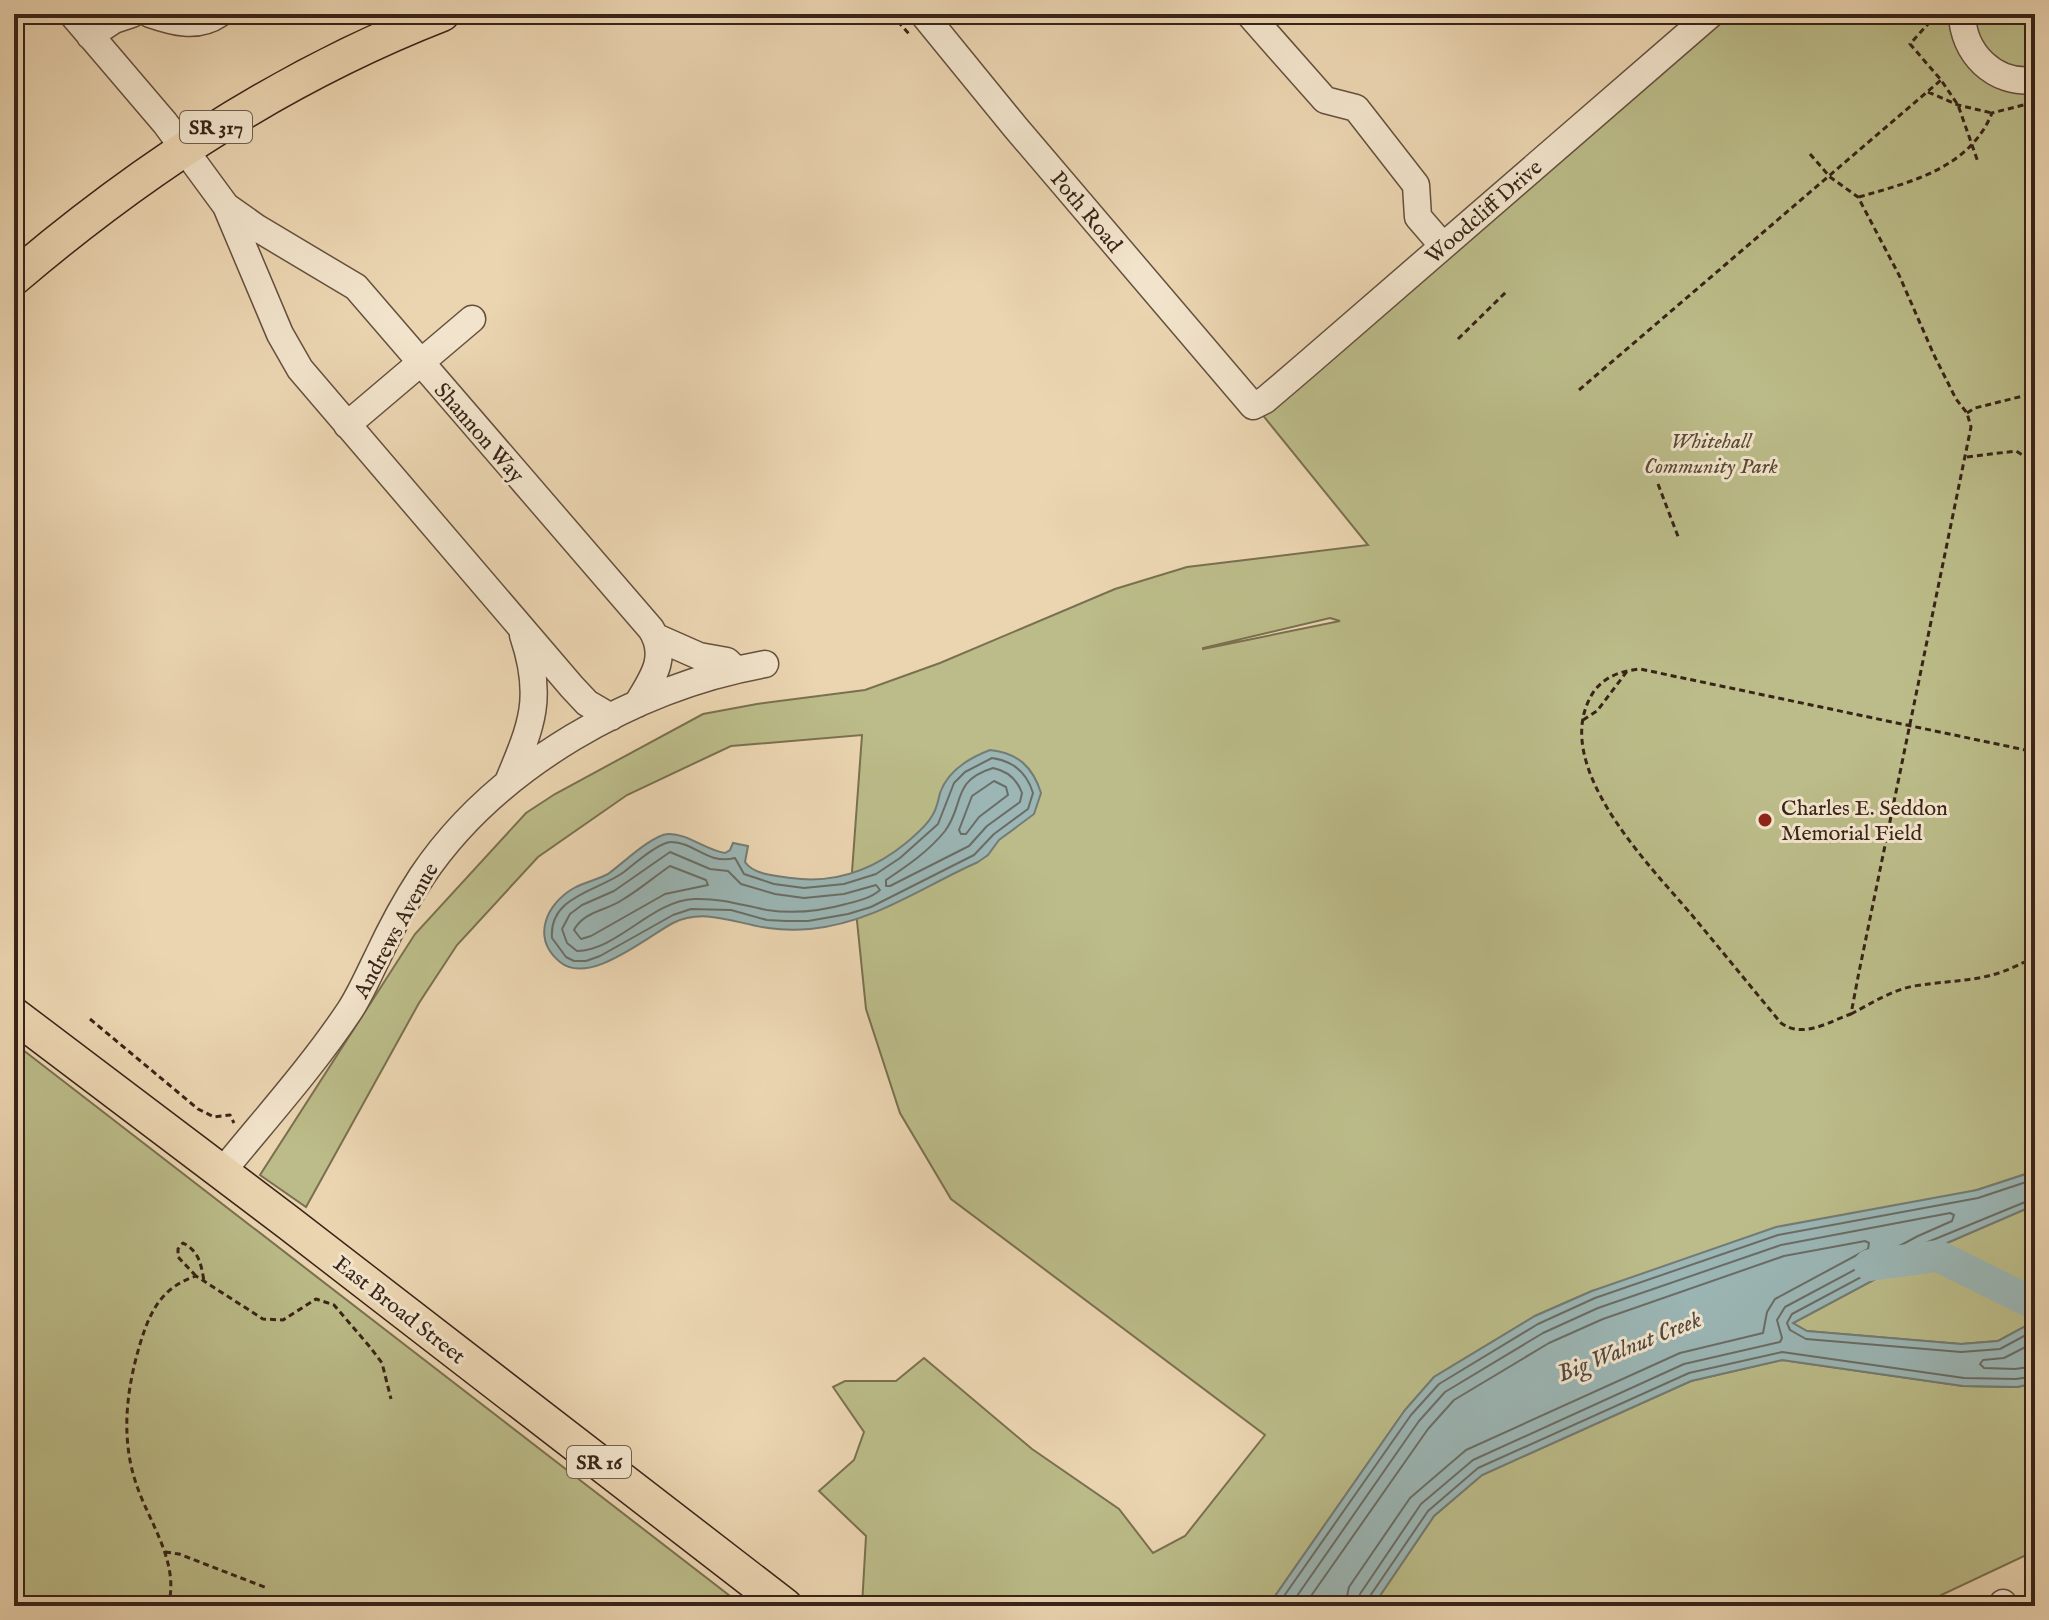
<svg xmlns="http://www.w3.org/2000/svg" width="2049" height="1620" viewBox="0 0 2049 1620" font-family="'IM FELL English',serif">
<style>
.green{fill:#bbbc89;stroke:#7a7050;stroke-width:2;fill-rule:evenodd}
.water{fill:#9bb6b5;stroke:#737c76;stroke-width:2}
.lines{fill:none;stroke-linecap:round;stroke-linejoin:round}
.shore{stroke:#6a6d66;stroke-width:2}
.river{stroke:#9bb6b5;stroke-width:32}
.minor-casing{stroke:#65503e;stroke-width:29}
.major-casing{stroke:#382418;stroke-width:37}
.path{stroke:#382418;stroke-width:3;stroke-dasharray:6 4;stroke-linecap:butt}
.minor{stroke:#f2e4cc;stroke-width:26}
.major{stroke:#ebd5b1;stroke-width:34}
.poi-dot{fill:#8f2418;stroke:#f2e4cc;stroke-width:3}
.labels{text-anchor:middle;stroke-width:6;stroke-linejoin:round;paint-order:stroke}
.shield{fill:#f2e4cc;stroke:#705e4e;stroke-width:2}
.shield-label{font-size:20px;font-weight:bold;fill:#382418}
.street-label{font-size:22px;fill:#382418;stroke:#f2e4cc}
.park-label{font-size:22px;font-style:italic;fill:#594a34;stroke:#f2e4cc}
.poi-label{font-size:22px;fill:#382418;stroke:#f2e4cc;text-anchor:start}
.water-label{font-size:24px;font-style:italic;fill:#51483f;stroke:#f2e4cc}
</style>
<rect width="100%" height="100%" fill="#ebd5b1"/>
<filter id="stains"><feTurbulence type="fractalNoise" baseFrequency=".0025" numOctaves="4"/><feColorMatrix values="0 0 0 0 .2 0 0 0 0 .09 0 0 0 0 .02 0 0 0 .5 -.17"/></filter>
<radialGradient id="worn" r=".72"><stop offset=".6" stop-color="#630" stop-opacity="0"/><stop offset="1" stop-color="#630" stop-opacity=".3"/></radialGradient>
<path class="green" d="M1726 14H2035V1171L1977 1190 1592 1291 1535 1316 1434 1377 1405 1410 1268 1606H862L866 1536 819 1491 854 1460 864 1432 833 1387 845 1381H896L924 1358 1032 1449 1119 1509 1153 1553 1185 1536 1265 1435 951 1199 900 1113 866 1009 852 872 862 735 731 746 627 795 538 857 457 945 419 1003 306 1207 260 1175 415 934 526 813 555 794 703 714 757 704 865 690 940 663 1115 589 1187 567 1368 545 1261 413ZM1330 618 1340 621 1203 649V648Z
M14 1043 743 1606H14Z
M2035 1205V1321L1998 1341 1961 1344 1806 1331 1793 1323 1926 1252Z
M1782 1360 1963 1386 2017 1387 2035 1383V1551L1918 1606H1373L1434 1516 1482 1475 1691 1381Z"/>
<path class="water" d="M990 750C1018 753 1033 767 1041 793L1034 814 999 840 988 855 978 862C922 887 873 923 810 929 797 930 782 930 768 928 737 924 704 907 673 923 645 938 589 986 560 962 531 938 546 904 574 888 585 882 597 880 608 874 622 864 652 835 668 834 687 833 705 850 725 853L730 850 733 843 748 846 745 862C754 875 776 876 791 878 834 884 873 870 906 843 915 835 926 827 932 816 937 809 938 801 940 793 948 770 969 758 990 750Z
M2035 1171V1205L1926 1252 1793 1323 1807 1331 1961 1344 1998 1341 2035 1321V1383L2017 1387 1963 1386 1782 1360 1691 1381 1482 1475 1434 1516 1373 1606H1268L1405 1410 1434 1377 1535 1316 1592 1291 1776 1227 1977 1190Z"/>
<g class="lines">
<path class="shore" d="M992 758C1013 761 1027 773 1033 793L1028 809 994 834 974 855 871 907 848 914 808 921H786L767 920 731 910 691 909 673 915 600 956 586 961H574L566 957 552 938C551 925 555 914 565 905 582 890 606 885 624 872 634 864 659 842 671 842 695 842 707 865 735 858L744 874 774 884 804 888 844 884 876 874 900 858 938 824 954 783 965 772Z
M993 768C1008 771 1017 779 1022 793L1020 802 987 826 969 846 890 886H886V880C907 866 929 851 945 831 965 804 951 781 993 768Z
M994 781 1006 787 1008 795 979 817 966 834H961L959 830 972 796Z
M670 852 710 869 728 871 741 884 775 894 804 898 844 894 876 885 880 890C871 898 858 901 846 904 821 911 793 914 767 910 741 905 722 898 694 899 651 901 618 950 577 951L567 943 562 929 570 914 582 905 614 891Z
M670 866 706 880 708 885 665 894 591 936 581 939 574 930C584 911 606 911 622 900 639 890 654 877 670 866Z
M2035 1198 1923 1244 1792 1314 1787 1323 1790 1330 1806 1339 1961 1352 2000 1349 2035 1330
M2035 1342 2004 1358 1983 1360 1980 1364 1984 1368 2015 1369 2035 1366
M1277 1606 1411 1415 1439 1384 1538 1324 1595 1298 1778 1235 1978 1198 2035 1179
M1290 1606 1419 1421 1445 1392 1543 1333 1598 1308 1781 1245 1950 1213 1954 1215 1952 1221 1918 1236 1785 1307 1777 1320 1782 1338 1780 1342 1684 1364 1473 1460 1421 1504 1360 1594 1357 1606
M1304 1606 1428 1429 1454 1400 1549 1343 1603 1319 1784 1256 1865 1241 1869 1243 1868 1249 1775 1299 1767 1312 1763 1333 1680 1353 1466 1450 1410 1498 1349 1587 1345 1606
M1367 1606 1368 1599 1428 1511 1478 1468 1689 1373 1782 1352 1964 1378 2016 1379 2035 1376"/>
<path class="river" d="M1870 1265 1938 1256 2035 1304"/>
<g class="minor-casing">
<path id="minor" d="M72 14 165 123 226 206 280 334 300 369 572 687 587 703 611 717
M150 14C173 22 197 29 219 14
M923 14 1016 128 1253 406 1265 400 1306 365 1711 14
M1249 14 1325 100 1356 108 1416 185 1418 217 1443 246
M1962 14C1963 53 1994 85 2035 80
M90 36 114 20 132 14
M226 206 257 228 356 287 651 629C669 657 652 679 637 704
M347 425 472 319
M656 637 699 656 727 661 734 668
M508 782C532 725 544 697 523 635
M222 1172C265 1119 312 1067 350 1010 361 993 369 974 378 956 391 928 405 902 422 876 496 766 636 687 765 664
M2003 1603 2005 1606"/>
</g>
<g class="major-casing">
<path id="major" d="M14 278C143 168 283 76 442 14
M14 1015 289 1223 785 1606"/>
</g>
<path class="path" d="M891 14 910 35
M1937 14 1910 44 1941 80 1958 105 1978 162
M1928 92 1958 105 1992 113
M1810 154 1830 177 1858 197 1899 275 1934 355 1956 399 1967 413 1971 427 1858 977 1851 1014C1828 1022 1803 1039 1781 1023 1751 987 1721 950 1691 914 1649 865 1553 768 1590 698 1600 678 1619 671 1640 669L2035 752
M1859 197C1911 182 1970 168 1992 113L2031 103
M1458 339 1506 292
M1579 390 1941 80
M1967 413 1975 408 2035 393
M1967 457 2016 451 2035 463
M1658 484 1679 539
M1583 720 1597 711 1628 670
M1851 1014C1870 1004 1892 990 1914 986 1964 978 1988 984 2035 956
M90 1019 198 1109 214 1117 230 1115 234 1123
M196 1276 178 1257V1249L183 1243C199 1251 201 1264 204 1281
M165 1552 179 1554 267 1588
M168 1606C180 1565 151 1525 138 1489 120 1441 126 1391 140 1344 150 1311 162 1287 196 1276L263 1319 283 1320 316 1299 334 1305 370 1347 382 1363 391 1399"/>
<use href="#minor" class="minor"/>
<use href="#major" class="major"/>
</g>
<circle class="poi-dot" cx="1765" cy="820" r="8"/>
<g class="labels">
<g class="shield">
<rect x="180" y="111" width="72" height="32" rx="6"/>
<rect x="567" y="1446" width="64" height="32" rx="6"/>
</g>
<g class="shield-label">
<text x="216" y="134">SR 317</text>
<text x="599" y="1469">SR 16</text>
</g>
<g class="street-label">
<text transform="translate(1087 211) rotate(50)" y="8">Poth Road</text>
<text transform="translate(1483 211) rotate(-41)" y="8">Woodcliff Drive</text>
<text transform="translate(480 432) rotate(49)" y="8">Shannon Way</text>
<text transform="translate(395 930) rotate(-61)" y="8">Andrews Avenue</text>
<text transform="translate(400 1309) rotate(38)" y="8">East Broad Street</text>
</g>
<g class="park-label">
<text x="1711" y="448">Whitehall<tspan x="1711" dy="25">Community Park</tspan></text>
</g>
<g class="poi-label">
<text x="1781" y="815">Charles E. Seddon<tspan x="1781" dy="25">Memorial Field</tspan></text>
</g>
<g class="water-label">
<text transform="translate(1629 1346) rotate(-22)" y="8">Big Walnut Creek</text>
</g>
</g>
<rect width="2049" height="1620" fill="none" stroke="#ebd5b1" stroke-width="48"/>
<rect x="16" y="16" width="2017" height="1588" fill="none" stroke="#382418" stroke-width="4"/>
<rect x="24" y="24" width="2001" height="1572" fill="none" stroke="#382418" stroke-width="2"/>
<rect width="100%" height="100%" filter="url(#stains)"/>
<rect width="100%" height="100%" fill="url(#worn)"/>
</svg>
